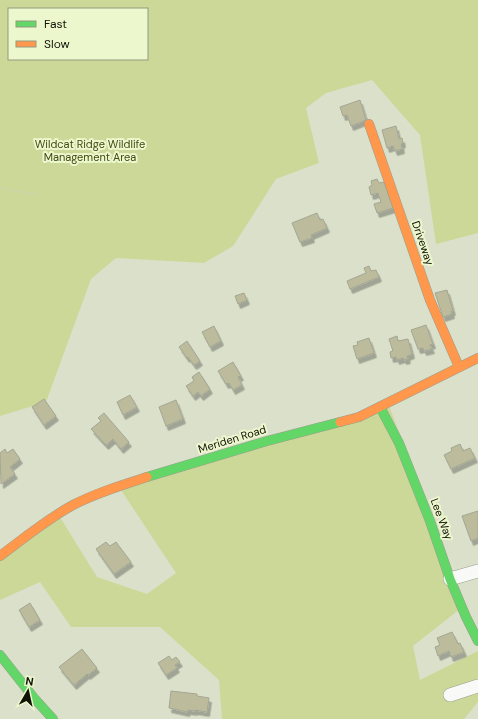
<svg xmlns="http://www.w3.org/2000/svg" width="478" height="719" viewBox="0 0 478 719" font-family="'DM Sans',sans-serif">
<style>
.green{fill:#cbd898;fill-rule:evenodd}
.building{fill:#bcbb9b;stroke:#a4a694;filter:url(#shadow)}
.lines{fill:none;stroke-linecap:round;stroke-linejoin:round}
.street-casing{stroke:#9a9e8e;stroke-width:14}
.fast-casing{stroke:#9a9e8e;stroke-width:10}
.slow-casing{stroke:#9a9e8e;stroke-width:10}
.path{stroke:#cccec8;stroke-width:2;stroke-dasharray:1 3;stroke-linecap:butt}
.street{stroke:#f9faf7;stroke-width:13}
.fast{stroke:#63d668;stroke-width:9}
.slow{stroke:#ff974d;stroke-width:9}
.labels{text-anchor:middle;stroke-width:4;stroke-linejoin:round;paint-order:stroke}
.park-label{font-size:11px;fill:#414c13;stroke:#ecf7ce}
.street-label{font-size:11px;fill:#0f1205;stroke:#ecf7ce}
</style>
<defs>
<filter id="shadow"><feDropShadow dx="2.5" dy="4.5" stdDeviation="0" flood-color="#0004"/></filter>
</defs>
<rect width="100%" height="100%" fill="#dae0ca"/>
<path class="green" d="M0 0H478V233L436 244 420 135 372 80 326 93 306 108 319 163 276 179 233 246 204 263 116 258 91 279 46 402 0 416ZM9 9H147V59H9Z
M389 406 465 605 413 646 420 680 478 651V702L464 719H222L219 680 160 627H71L40 582 0 600V555L58 514 97 577 147 594 176 573 119 487Z"/>
<path class="building" d="M360 100 366 120 351 126 347 115 343 116 340 107Z
M396 126 399 139 402 138 403 143 401 144 402 149 395 151 393 146 387 148 382 130Z
M377 179 379 183 384 182 393 208 377 213 374 204 381 202 378 193 371 195 369 187 372 185 371 181Z
M317 213 320 220 323 219 327 228 311 235 312 238 300 242 292 223Z
M369 266 371 271 376 270 379 277 350 289 347 281 366 273 364 268Z
M447 290 453 311H451L452 314 443 317 435 293Z
M244 293 247 300 238 304 235 296Z
M426 325 433 344 430 345 432 349 424 351 423 348 418 349 411 330Z
M214 326 221 341 210 347 202 332Z
M397 336 398 341 408 339 412 354 407 356 408 359 404 360 403 358 397 360 396 357 391 358 390 352 393 351 389 339Z
M369 338 374 353 357 359 353 346 358 345 357 342Z
M187 341 200 361 194 365 188 357 187 358 179 347Z
M233 362 241 376 238 377 242 385 233 390 229 383 226 384 218 371Z
M199 372 210 389 201 396 198 392 193 396 186 386 194 381 192 377Z
M130 395 137 407 123 415 117 402Z
M44 399 56 416 44 425 32 407Z
M176 400 183 419 166 426 159 407Z
M104 413 129 442 121 449 113 439 106 445 91 429 101 421 98 418Z
M460 444 463 451 470 448 475 458 451 469 444 455 452 451 451 448Z
M5 449 7 453 13 449 20 459 10 467 15 474 1 484 0 453Z
M478 511V538L471 541 462 516Z
M106 542 110 546 116 542 131 562 114 574 96 549Z
M30 603 40 620 29 627 19 610Z
M452 632 458 644 460 643 464 652 451 657 449 651 438 656 435 647 440 645 437 638Z
M82 649 97 668 88 675 87 674 74 685 59 667Z
M169 656 172 660 176 657 180 662 175 665 177 668 166 675 158 663Z
M171 691 197 694V696L209 698 207 712 195 710V711L188 710 187 712 169 708Z"/>
<g class="lines">
<g class="street-casing">
<path id="street" d="M450 579 478 571
M450 695 478 686"/>
</g>
<g class="fast-casing">
<path id="fast" d="M380 407 399 443 430 521 450 579 466 617 478 641
M147 477 267 441 340 422
M0 655 34 698 53 719"/>
</g>
<g class="slow-casing">
<path id="slow" d="M369 124 430 300 459 367
M340 422 359 417 478 358
M0 556C24 538 47 519 73 505 96 493 122 485 147 477"/>
</g>
<path class="path" d="M0 188 37 195"/>
<use href="#street" class="street"/>
<use href="#fast" class="fast"/>
<use href="#slow" class="slow"/>
</g>
<g class="labels">
<g class="park-label">
<text x="90" y="148">Wildcat Ridge Wildlife<tspan x="90" dy="13">Management Area</tspan></text>
</g>
<g class="street-label">
<text transform="translate(423 243) rotate(71)" y="4">Driveway</text>
<text transform="translate(232 439) rotate(-17)" y="4">Meriden Road</text>
<text transform="translate(442 519) rotate(69)" y="4">Lee Way</text>
</g>
</g>
<rect x="8" y="8" width="140" height="52" fill="#ecf7ce" stroke="#949b7e"/>
<rect x="16" y="21" width="20" height="6" fill="#63d668" stroke="#949b7e"/>
<text x="44" y="28" font-size="12" fill="#0f1205">Fast</text>
<rect x="16" y="41" width="20" height="6" fill="#ff974d" stroke="#949b7e"/>
<text x="44" y="48" font-size="12" fill="#0f1205">Slow</text>
<g transform="translate(28 691) rotate(9)" stroke="#ecf7ce" stroke-width="3" paint-order="stroke">
<path d="M0-3L7 15L0 10L-7 15Z" fill="#0f1205"/>
<text y="-6" font-size="11" font-weight="bold" text-anchor="middle" fill="#0f1205">N</text>
</g>
</svg>
